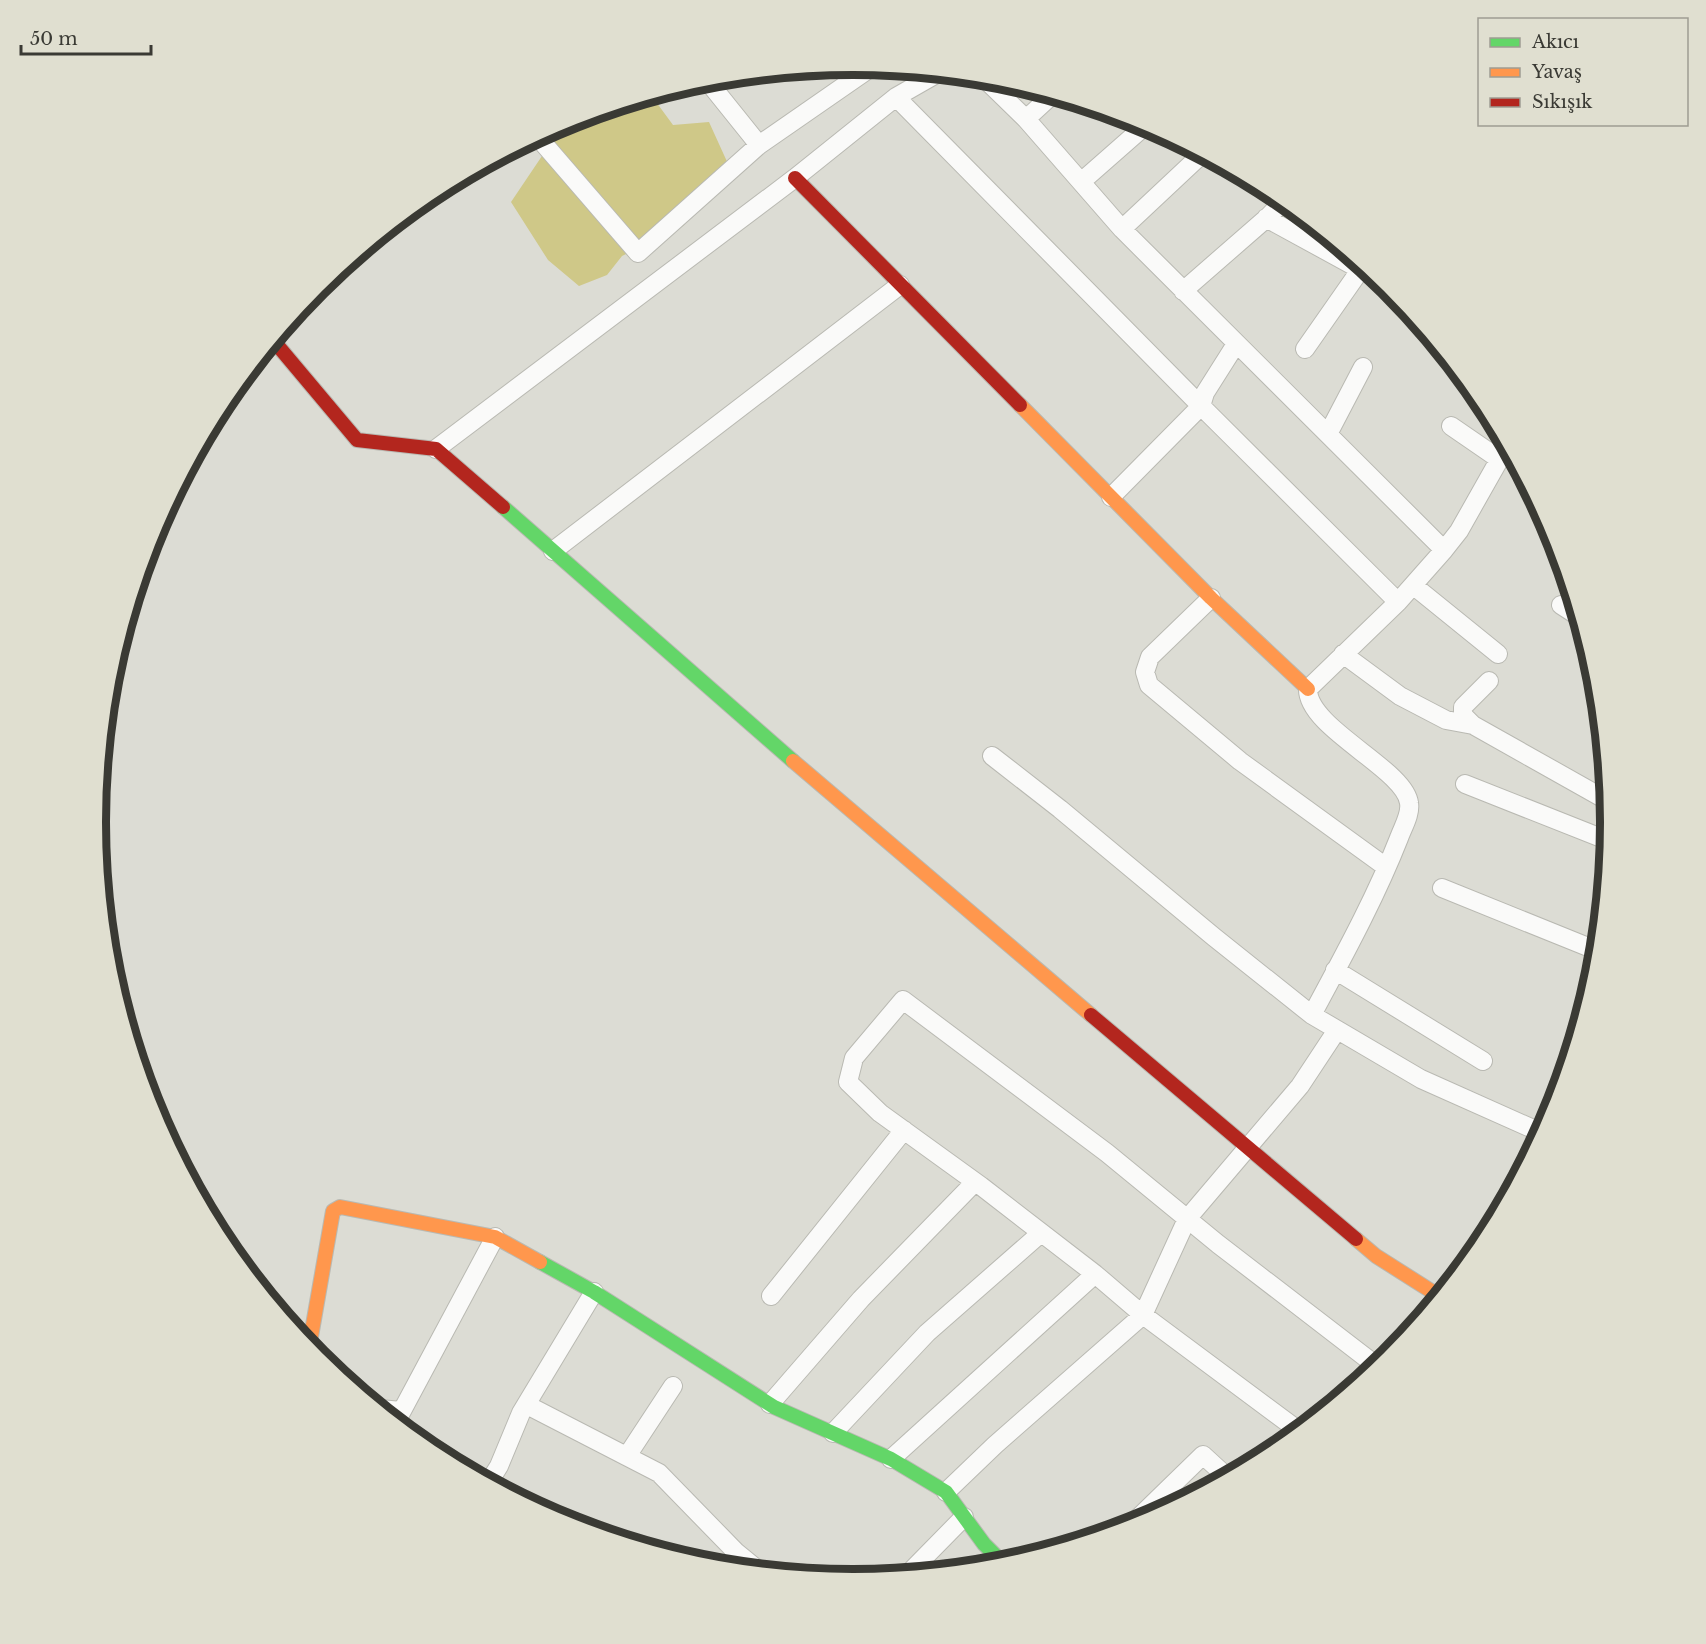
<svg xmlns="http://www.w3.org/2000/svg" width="1706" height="1644" viewBox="0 0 1706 1644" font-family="'Libre Baskerville',serif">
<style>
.water{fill:#cfc888}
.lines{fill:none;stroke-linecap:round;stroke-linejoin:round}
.street-casing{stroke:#b9b9b2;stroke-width:20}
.fast-casing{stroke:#b9b9b2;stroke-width:16}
.slow-casing{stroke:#b9b9b2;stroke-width:16}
.jam-casing{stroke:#b9b9b2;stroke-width:16}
.street{stroke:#fafaf9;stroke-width:18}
.fast{stroke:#63d668;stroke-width:14}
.slow{stroke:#ff974d;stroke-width:14}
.jam{stroke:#b3261e;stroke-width:14}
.rim{fill:none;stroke:#3a3a34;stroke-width:8}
</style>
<rect width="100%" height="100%" fill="#dcdcd4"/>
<path class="water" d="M651 95 673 125 709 122 729 166 683 226 622 256 607 275 579 286 548 260 511 202 542 156 550 129 563 122Z"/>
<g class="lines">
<g class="street-casing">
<path id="street" d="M983 77 1026 119 1122 229 1444 550
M706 79 759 145 873 66
M896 97 1201 406 1111 497
M1026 119 1052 95
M537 136 638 253 759 145
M1081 182 1147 124
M1266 218 1385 283
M1122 229 1202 154
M1183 291 1269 216 1284 200
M1236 344 1205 393 1201 406 1398 602
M1305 349 1363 266
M1451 426 1499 459
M1328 434 1363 367
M436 449 795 178 896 97 938 73
M553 551 900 285
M1414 586 1498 654
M1211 598 1150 657 1145 672 1149 685 1240 761 1386 867
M1561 605 1578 616
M1343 654 1400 696 1446 720 1473 725
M1489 681 1463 707V715L1473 725 1608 801
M992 756 1060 809 1214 937 1312 1015 1421 1079 1542 1133
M1465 784 1609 841
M1442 888 1598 951
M1335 970 1483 1061
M1312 1015C1343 957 1375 899 1399 838 1403 827 1411 814 1409 803 1405 769 1307 728 1308 689L1398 602 1444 550 1459 531 1507 446
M771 1296 904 1130
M770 1404 861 1299 975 1182
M527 1405 659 1473 736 1552 758 1570
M380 1409 401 1411
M396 1422 495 1237
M1299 1431 1143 1315 1095 1274 981 1186 880 1113 848 1082 854 1058 903 1000 1107 1153 1218 1244 1378 1367
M833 1433 927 1333 1041 1233
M627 1456 673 1386
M891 1459 1095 1274
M489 1482 499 1466 521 1413 594 1292
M946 1492 995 1445 1143 1315 1187 1219 1300 1086 1337 1030
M1130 1526 1203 1455 1227 1477
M908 1574 964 1517"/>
</g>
<g class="fast-casing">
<path id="fast" d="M503 507 793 761
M540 1262 594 1292 774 1407 891 1459 946 1492 984 1544 1004 1564"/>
</g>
<g class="slow-casing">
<path id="slow" d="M1020 405 1211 598 1308 689
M793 761 1091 1015
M1356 1239 1376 1256 1439 1296
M309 1348 333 1211 340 1207 495 1237 540 1262"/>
</g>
<g class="jam-casing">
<path id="jam" d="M795 178 1020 405
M273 340 357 440 436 449 503 507
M1091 1015 1356 1239"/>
</g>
<use href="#street" class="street"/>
<use href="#fast" class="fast"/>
<use href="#slow" class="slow"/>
<use href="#jam" class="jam"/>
</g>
<path d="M0 0H1706V1644H0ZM106 822a747 747 0 1 1 1494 0a747 747 0 1 1-1494 0Z" fill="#e0dfd0" fill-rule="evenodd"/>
<path class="rim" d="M106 822a747 747 0 1 1 1494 0a747 747 0 1 1-1494 0Z"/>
<rect x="1478" y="18" width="210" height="108" fill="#e0dfd0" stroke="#9e9d92" stroke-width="1.5"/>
<rect x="1490" y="38" width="30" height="9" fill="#63d668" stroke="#9e9d92" stroke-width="1.5"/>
<text x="1532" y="48" font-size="18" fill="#3a3a34">Akıcı</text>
<rect x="1490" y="68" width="30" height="9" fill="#ff974d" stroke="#9e9d92" stroke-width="1.5"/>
<text x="1532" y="78" font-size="18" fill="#3a3a34">Yavaş</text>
<rect x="1490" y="98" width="30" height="9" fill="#b3261e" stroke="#9e9d92" stroke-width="1.5"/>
<text x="1532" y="108" font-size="18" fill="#3a3a34">Sıkışık</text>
<path d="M21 45v9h130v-9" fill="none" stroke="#3a3a34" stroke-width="3"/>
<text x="30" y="45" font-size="18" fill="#3a3a34" stroke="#e0dfd0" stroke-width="4.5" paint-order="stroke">50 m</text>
</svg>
